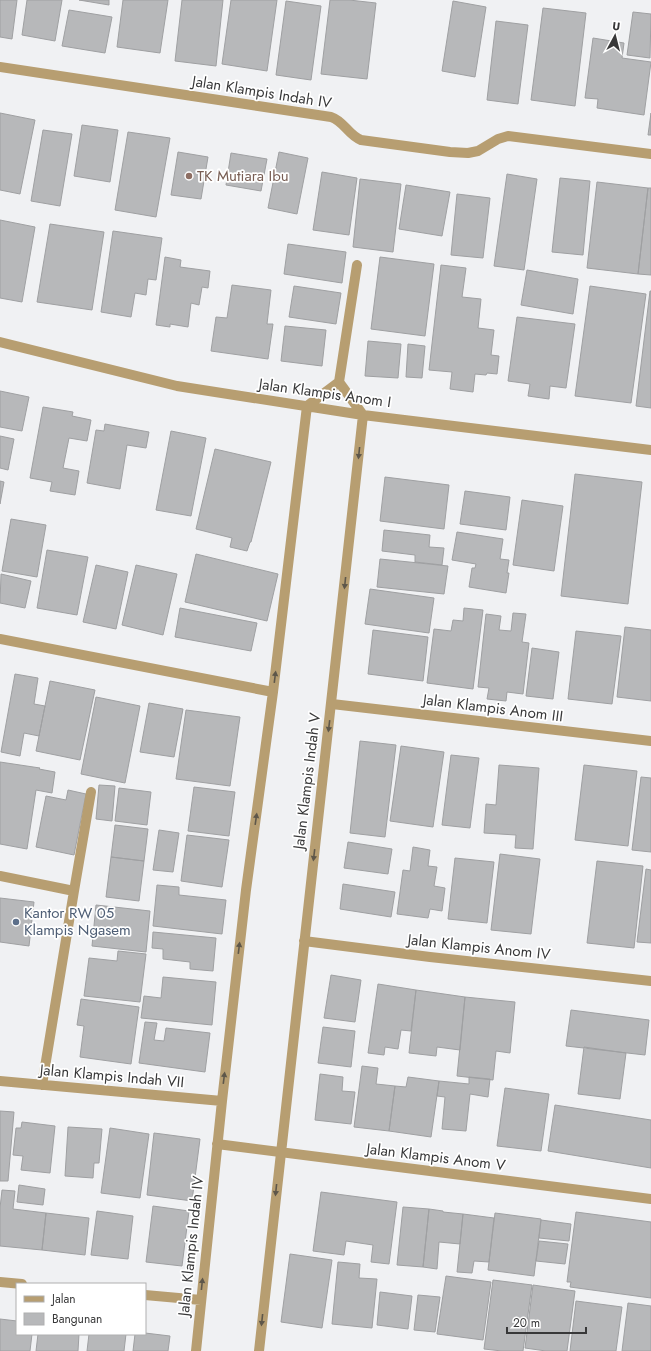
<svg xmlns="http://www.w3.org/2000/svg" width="651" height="1351" viewBox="0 0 651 1351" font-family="Jost,sans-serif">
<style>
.building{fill:#b7b8ba;stroke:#9fa0a2}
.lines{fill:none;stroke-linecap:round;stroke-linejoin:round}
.minor{stroke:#b79e71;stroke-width:10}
.oneway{fill:#5e574a}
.education-dot{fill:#8d6e63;stroke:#fff;stroke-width:1.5}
.service-dot{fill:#5c6f8a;stroke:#fff;stroke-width:1.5}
.labels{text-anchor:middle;stroke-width:3.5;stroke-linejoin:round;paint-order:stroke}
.street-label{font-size:15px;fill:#383839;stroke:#fff}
.education-label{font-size:15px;fill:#785e54;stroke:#fff;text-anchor:start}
.service-label{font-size:15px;fill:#4e5e75;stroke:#fff;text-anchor:start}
</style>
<rect width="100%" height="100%" fill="#f0f1f3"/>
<path class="building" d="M0 0H17L12 39 0 37Z
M27 0H62L55 41 22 35Z
M79 0H109V5Z
M123 0H168L160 53 117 47Z
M182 0H223L216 66 175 61Z
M231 0H277L267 71 222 64Z
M330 0H349L376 3 367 79 321 74Z
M286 1 321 6 311 80 276 75Z
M453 1 486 7 475 77 442 71Z
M543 8 586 13 575 106 531 100Z
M69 10 112 17 105 53 62 46Z
M633 12 651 14 650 58 627 55Z
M496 21 528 25 518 104 487 100Z
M593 38 624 43 622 58 651 62 644 115 597 108 598 99 585 98Z
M0 113 35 120 20 194 0 190Z
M651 113V135H648Z
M82 125 118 130 110 182 74 176Z
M43 130 72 134 60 206 31 201Z
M128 132 170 138 156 217 115 210Z
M178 152 208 157 201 199 171 195Z
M279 152 308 158 297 214 268 208Z
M231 153 267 159 261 191 226 185Z
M322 172 357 178 349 235 313 230Z
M507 174 537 179 524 270 494 266Z
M560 178 590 181 583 255 552 252Z
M360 179 401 184 393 252 353 247Z
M597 182 648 188 638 274 587 268Z
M406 185 450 192 442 236 399 229Z
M648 188H651V275L638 274Z
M457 194 490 198 483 258 451 255Z
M0 220 35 227 22 302 0 298Z
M50 224 104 232 92 310 37 302Z
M113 231 162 238 156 280 148 279 146 295 135 293 131 317 101 312Z
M288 244 346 252 342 283 284 274Z
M165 257 181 260 180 267 210 271 208 288 202 287 199 305 191 303 188 327 170 324V327L156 325Z
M380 257 434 264 425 336 371 329Z
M441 265 466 268 462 297 481 299 478 328 494 330 491 355 499 356 497 374 487 373 486 375 475 374 473 392 450 389 452 372 429 370Z
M527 270 578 279 573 314 521 305Z
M232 285 271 290 267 324H273L268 359 211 351 216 317 227 318Z
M294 286 341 293 336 324 289 317Z
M590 286 646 294 631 403 575 396Z
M650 291H651V408L636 406Z
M517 317 575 324 566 388 550 386 549 399 528 396 530 384 508 381Z
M285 326 326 330 322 366 281 361Z
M368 341 401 344 398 378 365 376Z
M408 344 425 346 422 378 406 377Z
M0 391 29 397 22 431 0 427Z
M43 407 73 412 72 416 91 420 87 441 69 438 63 468 79 471 75 495 50 491 52 482 30 478Z
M105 424 149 432 146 448 127 445 120 489 87 483 96 430 104 431Z
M171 431 206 438 191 516 156 510Z
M0 436 14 439 8 470 0 468Z
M215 449 271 462 251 542H250L247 551 230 547 232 538 196 529Z
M575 474 642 482 628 604 561 596Z
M385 477 449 485 444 529 380 521Z
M0 481 4 482 0 504Z
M465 491 510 497 506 530 460 524Z
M522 500 563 506 554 571 513 565Z
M11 519 46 525 37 577 2 571Z
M384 530 430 535 429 547 444 548 442 565 415 562V555L382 551Z
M457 532 503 539 500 559 509 560 507 573H509L506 593 469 587 472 568H475L476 564 452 560Z
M47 550 88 557 77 615 37 608Z
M196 554 278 574 267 621 185 602Z
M380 559 448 566 444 594 377 587Z
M96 565 128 572 116 629 83 622Z
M136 565 177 574 163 635 122 625Z
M1 574 31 581 25 608 0 603Z
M370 589 434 598 429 633 365 624Z
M180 608 257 623 251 651 175 637Z
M464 608 483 610 473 689 427 683 434 629 451 631 453 620 463 621Z
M513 613 526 614 522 642 529 643 523 694 507 692 506 701 487 699 489 688 478 687 486 614 501 616 499 630 511 631Z
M625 627 651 630V701L617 697Z
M373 630 428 637 423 681 368 674Z
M576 631 621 636 612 704 568 699Z
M532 648 559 652 553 699 526 696Z
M15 674 38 678 34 704 45 706 39 736 24 733 20 756 1 752Z
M50 681 95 690 80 760 36 751Z
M96 697 140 706 125 783 81 774Z
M149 703 183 709 174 757 140 752Z
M186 710 240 717 230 786 176 779Z
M360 741 396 745 385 837 350 833Z
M401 746 444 752 433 827 390 821Z
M451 755 479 758 470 828 442 825Z
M0 762 40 768 39 769 55 772 52 793 36 790 27 849 0 844Z
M499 765 539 768 533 849 515 848 516 835 484 833 486 804 496 805Z
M584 765 637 771 628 846 575 840Z
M641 777 651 778V852L632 850Z
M99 785 115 786 112 821 96 819Z
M194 787 235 792 229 836 188 831Z
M119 788 151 792 147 825 115 821Z
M68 790 86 794 74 855 36 847 46 796 66 800Z
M115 825 148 829 144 861 111 857Z
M159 830 179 833 173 872 153 870Z
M187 835 229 840 222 887 181 881Z
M348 842 392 849 388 874 344 868Z
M413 847 430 850 428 866 437 867 434 886 445 888 442 911 430 909 428 918 397 914 403 870 410 871Z
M500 854 540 859 531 934 491 930Z
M111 857 144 861 139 901 106 897Z
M455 858 494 862 487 923 448 919Z
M597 861 643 866 634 948 587 943Z
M646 869 651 870V943L637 942Z
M343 884 395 892 391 917 340 909Z
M157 885 179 887V895L226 900 222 934 153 926Z
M0 898 34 902 29 946 0 942Z
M96 905 150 911 146 952 92 946Z
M153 932 216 938 213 971 190 969V962L163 959V949L152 948Z
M118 951 146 954 140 1002 84 996 89 958 117 961Z
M331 975 361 980 355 1022 324 1018Z
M163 977 216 982 212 1025 141 1018 144 996 161 998Z
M378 984 416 990 411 1031 401 1030 398 1049 385 1047 384 1055 368 1053Z
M416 990 465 997 460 1050 437 1047 436 1056 409 1053Z
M465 997 515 1002 510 1053 496 1051 493 1080 457 1076Z
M81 999 139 1007 131 1064 80 1057 84 1026 77 1025Z
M571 1010 649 1020 645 1055 566 1046Z
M145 1022 157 1023 154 1040 164 1041 166 1028 210 1033 205 1072 139 1063Z
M323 1027 355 1031 351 1067 318 1063Z
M584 1047 626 1053 620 1099 578 1094Z
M362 1066 378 1068 376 1084 395 1086 389 1131 354 1127Z
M320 1074 343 1077 342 1091 355 1092 351 1124 315 1120Z
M408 1077 439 1081 431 1137 389 1131 395 1086 406 1087Z
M469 1077 490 1079 488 1097 470 1094 466 1131 442 1129 445 1097 437 1096 439 1081 469 1084Z
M505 1088 549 1094 541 1151 497 1146Z
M555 1105 651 1120V1168L548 1151Z
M0 1111 14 1112 8 1181H0Z
M22 1122 55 1126 50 1173 21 1170 23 1156 13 1155 16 1128H21Z
M68 1127 102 1129 99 1163H94L93 1178 65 1176Z
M110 1128 149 1134 140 1198 101 1193Z
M154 1133 200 1139 192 1201 147 1195Z
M19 1185 45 1189 43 1205 17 1202Z
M2 1190 15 1191 13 1209 46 1213 42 1250 0 1246V1208Z
M321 1192 397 1202 389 1264 371 1262 373 1245 346 1241 344 1255 313 1251Z
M153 1206 189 1211 182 1266 146 1262Z
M403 1207 429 1209 423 1267 397 1265Z
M429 1209 443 1211V1212L463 1214 460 1244 439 1242 437 1269 423 1267Z
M97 1211 133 1216 128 1259 91 1255Z
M576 1212 651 1222V1298L570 1287 571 1282H567Z
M46 1213 89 1218 85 1255 42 1250Z
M495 1213 541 1219 534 1276 488 1270Z
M463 1214 494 1218 489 1262 474 1261 472 1273 457 1272Z
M541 1220 571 1224 569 1241 539 1238Z
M539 1241 568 1244 565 1264 536 1261Z
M290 1254 332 1260 322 1328 281 1322Z
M338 1262 360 1264 359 1278 377 1279 372 1328 332 1324Z
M446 1276 491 1282 483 1340 437 1334Z
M493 1280 532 1285 523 1351H502L484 1349Z
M533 1285 575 1291 567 1351H546L525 1348Z
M380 1292 412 1296 408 1329 377 1325Z
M418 1295 440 1297 435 1332 414 1330Z
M576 1301 622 1307 616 1351H570Z
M628 1303 651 1306V1351H622Z
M0 1319 17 1321V1334H32L30 1351H0Z
M145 1333 170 1336 168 1351H133L135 1334Z
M38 1334H79L78 1351H36Z
M89 1334H126L124 1351H87Z"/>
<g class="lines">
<path class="minor" d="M0 67 331 117C344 121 348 135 361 140L450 152 468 153 478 151 498 139 508 136 651 154
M0 342 177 386 363 415 651 450
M0 639 273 692
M332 704 651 741
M0 876 74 891 42 1085
M74 891 91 792
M304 941 430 957 651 981
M0 1081 222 1101
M217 1144 651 1199
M0 1282 22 1284
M145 1295 201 1300
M196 1351 222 1101 246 890 273 692 307 406 339 382 357 265
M259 1351 363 415 339 382"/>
</g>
<defs><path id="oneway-solid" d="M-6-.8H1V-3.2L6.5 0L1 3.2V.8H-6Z"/></defs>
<g class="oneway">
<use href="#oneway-solid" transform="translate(359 453) rotate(96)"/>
<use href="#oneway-solid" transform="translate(345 583) rotate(96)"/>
<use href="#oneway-solid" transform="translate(275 677) rotate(-83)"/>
<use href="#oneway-solid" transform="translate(329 726) rotate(97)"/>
<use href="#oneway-solid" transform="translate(256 819) rotate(-82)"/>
<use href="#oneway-solid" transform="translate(314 855) rotate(97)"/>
<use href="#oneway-solid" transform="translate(239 948) rotate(-83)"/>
<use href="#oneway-solid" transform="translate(224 1078) rotate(-83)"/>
<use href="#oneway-solid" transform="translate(276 1190) rotate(96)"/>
<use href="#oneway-solid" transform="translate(202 1284) rotate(-84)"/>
<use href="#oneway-solid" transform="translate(262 1320) rotate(96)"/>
</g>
<circle class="education-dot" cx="189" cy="176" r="4"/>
<circle class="service-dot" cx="16" cy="922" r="4"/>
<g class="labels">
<g class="street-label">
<text transform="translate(262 92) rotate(9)" y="5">Jalan Klampis Indah IV</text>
<text transform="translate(325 393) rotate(8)" y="5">Jalan Klampis Anom I</text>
<text transform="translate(493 708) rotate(7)" y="5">Jalan Klampis Anom III</text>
<text transform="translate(307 781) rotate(-83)" y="5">Jalan Klampis Indah V</text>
<text transform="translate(479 947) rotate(6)" y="5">Jalan Klampis Anom IV</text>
<text transform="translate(112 1076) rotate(5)" y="5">Jalan Klampis Indah VII</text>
<text transform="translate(436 1157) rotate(7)" y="5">Jalan Klampis Anom V</text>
<text transform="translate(191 1246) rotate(-84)" y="5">Jalan Klampis Indah IV</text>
</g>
<g class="education-label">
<text x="197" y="181">TK Mutiara Ibu</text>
</g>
<g class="service-label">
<text x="24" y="918">Kantor RW 05<tspan x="24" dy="17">Klampis Ngasem</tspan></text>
</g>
</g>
<rect x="16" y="1283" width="130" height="52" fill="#ffffff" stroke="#afafb0"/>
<rect x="24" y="1296" width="20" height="6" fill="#b79e71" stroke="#afafb0"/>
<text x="52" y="1303" font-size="12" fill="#383839">Jalan</text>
<rect x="24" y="1313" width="20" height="12" fill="#b7b8ba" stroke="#afafb0"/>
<text x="52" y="1323" font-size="12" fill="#383839">Bangunan</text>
<g transform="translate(615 36) rotate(7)" stroke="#ffffff" stroke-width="3" paint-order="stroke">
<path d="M0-3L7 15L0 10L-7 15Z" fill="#383839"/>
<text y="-6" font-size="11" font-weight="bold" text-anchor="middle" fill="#383839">U</text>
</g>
<path d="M507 1327v6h79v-6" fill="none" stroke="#383839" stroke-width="2"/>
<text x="513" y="1327" font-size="12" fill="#383839" stroke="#ffffff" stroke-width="3" paint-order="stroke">20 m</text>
</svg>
